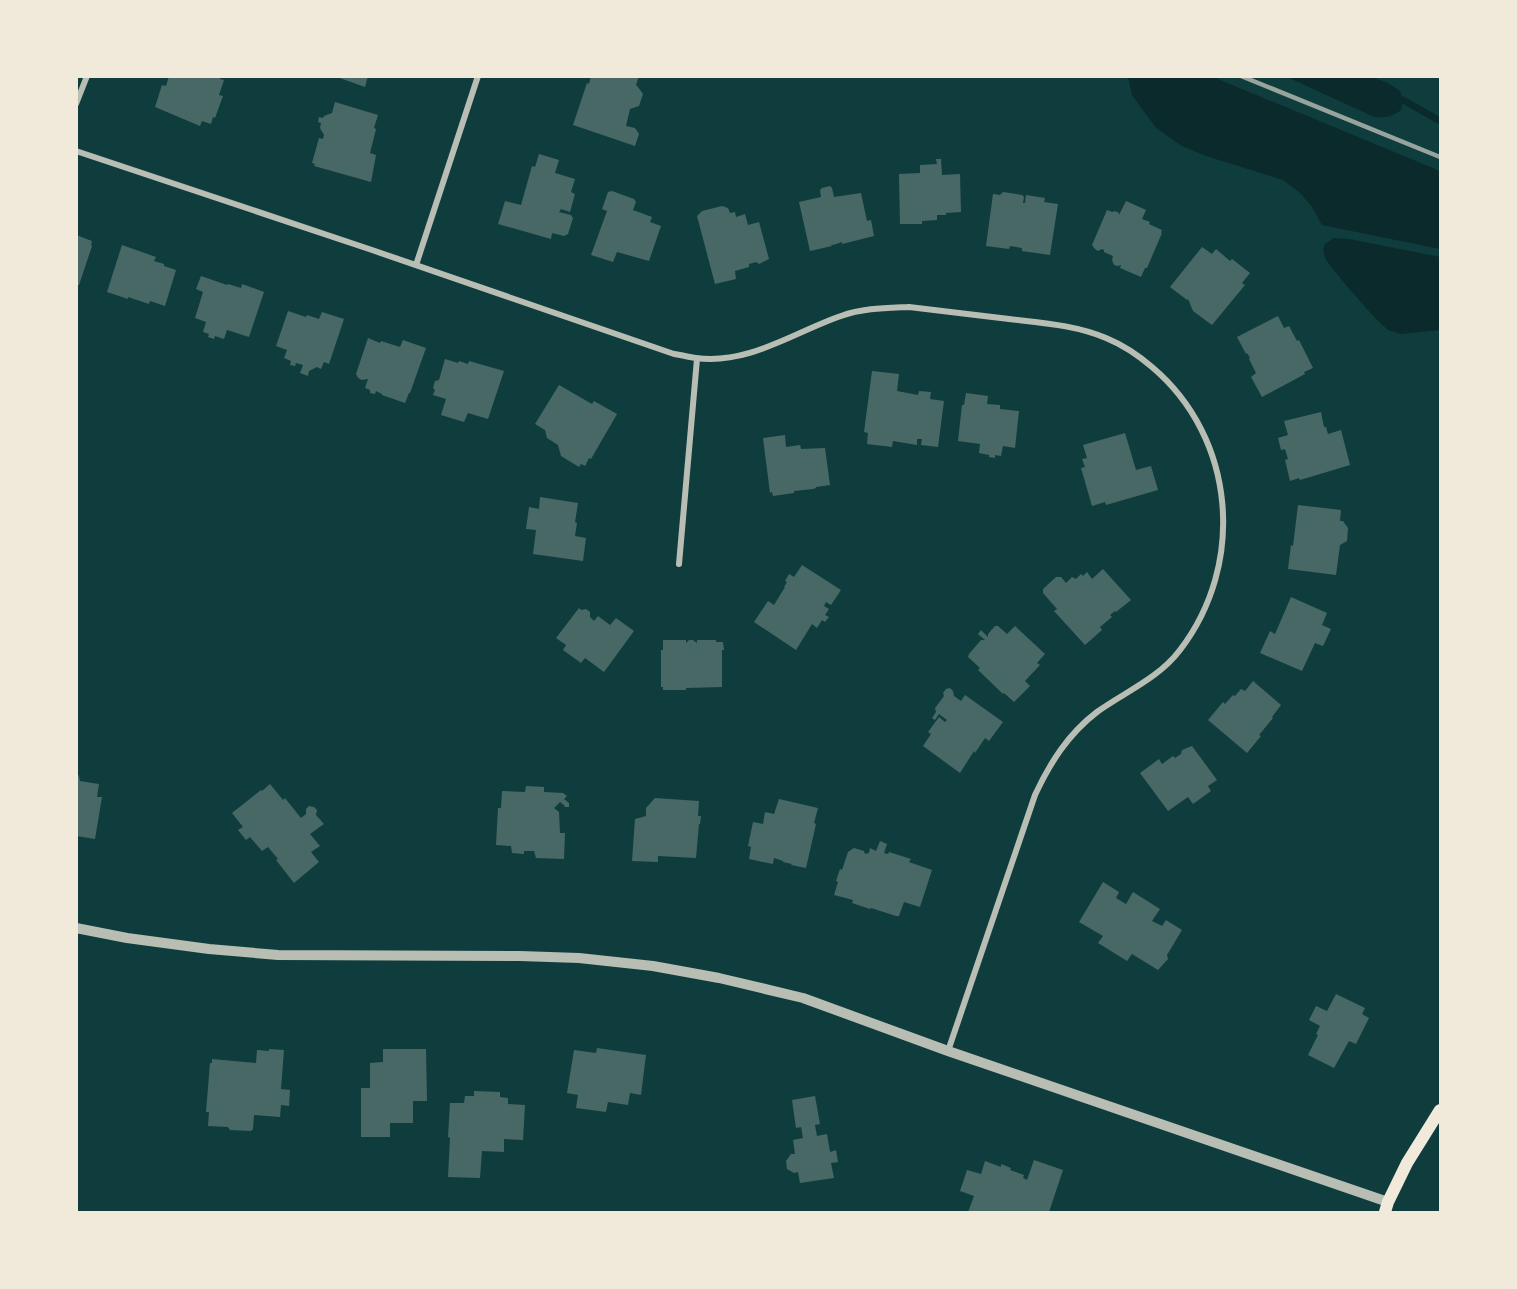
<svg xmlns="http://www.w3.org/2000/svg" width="1517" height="1289" viewBox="0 0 1517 1289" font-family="'IBM Plex Sans',sans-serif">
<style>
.water{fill:#0a2a2b}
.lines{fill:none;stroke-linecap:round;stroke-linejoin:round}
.stream{stroke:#0a2a2b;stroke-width:7}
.building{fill:#486865}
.minor{stroke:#b8beb3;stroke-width:6}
.tertiary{stroke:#b8beb3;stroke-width:10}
.secondary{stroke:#f1e9da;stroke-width:12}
.rail{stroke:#97a49c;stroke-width:4.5}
</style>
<rect width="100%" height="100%" fill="#0f3d3e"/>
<path class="water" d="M1128 77H1213L1440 171V249L1322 225 1312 207 1300 193 1283 180 1206 156 1182 146 1156 128 1132 95Z
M1287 77H1371L1388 83 1400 91 1403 100 1401 110C1391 117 1384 119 1372 116Z
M1334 238 1349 239 1440 257V330L1401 334 1388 330 1376 319 1345 284 1326 260 1323 250 1325 244Z"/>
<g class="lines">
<path class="stream" d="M1403 100 1440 121"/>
</g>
<path class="building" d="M169 76H221L220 79 224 80 219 95 223 96 215 118 213 117 211 124 202 121 200 126 155 107 162 85 166 86Z
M334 76H368L365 87Z
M591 76H639L636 85 638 87 643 94 639 106 630 109 626 126 635 128 639 134 635 146 573 125 587 83 589 84Z
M335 102 378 115 374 128 376 129 370 153 376 155 371 182 314 166 315 164 312 163 319 138 323 139 324 135 320 128 321 123 318 122 319 117 323 118 324 116 332 113Z
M539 154 559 160 555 173 575 179 571 192 575 194 570 212 561 209 559 212 571 215 573 218 568 234 564 236 552 233 551 239 498 224 505 201 521 205 532 166 535 167Z
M936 159H941L942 175 960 174 961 212 946 213V215H937V220L922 221V224H900L899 174 920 173V165L937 164Z
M830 186 832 188 834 197 861 193 867 221 871 220 874 236 842 244V242L833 245 831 244 832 246 810 251 799 202 821 197 820 190 822 188Z
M612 191 634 199 636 202 633 210 652 217 650 222 661 226 649 261 617 252 613 262 591 255 607 211 602 209 608 192Z
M1003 192 1022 195 1024 197 1023 203H1025L1026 195 1045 198 1044 202 1058 204 1050 255 1022 251V248L1010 246 1009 249 986 246 993 194 1000 195Z
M1126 201 1146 210 1142 219 1150 222 1149 224 1162 230 1161 233H1162L1147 268H1145L1141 277 1120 268 1121 265 1118 266 1114 265 1112 260 1113 256 1104 252V250L1102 249 1098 251 1095 249 1092 245 1107 210 1112 212 1115 211 1119 213V215Z
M722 206 728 208 730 213 735 212 736 217 745 214 748 225 759 222 769 259 759 264 756 262 749 264V267L735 271 736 279 715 284 697 216 702 211Z
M76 235 92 241 91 245 92 246 79 285H76Z
M122 245 156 257 154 261 164 264V266L176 270 165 306 150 301 149 304 128 297V299L107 292Z
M1202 247 1212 254 1216 249 1230 261 1232 259 1250 273 1242 283 1245 285 1212 325 1193 311 1188 299 1187 300 1170 287Z
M201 276 227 285 228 284 241 288 242 284 264 292 249 337 227 330 224 339 215 336 214 339 208 337 209 334 203 332 206 322 195 318 203 292 196 289Z
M288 311 306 317 307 315 319 319 322 312 344 319 329 364 324 362 321 369 317 367 309 371 308 376 300 373 303 365 296 363 295 366 290 365 291 361 284 358 287 350 276 346Z
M1278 316 1284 328 1289 326 1297 341 1299 340 1313 368 1304 372 1305 374 1262 397 1251 377 1256 373 1249 359 1250 358 1247 353 1246 354 1237 337Z
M368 338 380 343 381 341 400 347 403 340 426 348 410 393H409L405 403 382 395V394L376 391 375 394 370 393V390L365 388 368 379 362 380 358 378 356 374Z
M445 359 458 363 459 361 468 364 469 361 504 371 488 419 468 413 464 422 441 415 446 399 433 395 435 390 433 388 435 381 439 380Z
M872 371 899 374 897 391 918 395 919 391 931 392 930 399 944 401 938 447 921 445 922 439H917V445L893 441 892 447 867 444 868 433 864 432Z
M559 385 592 404 594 401 617 414 591 459 589 458 585 466 581 464 579 467 561 456 558 445 547 438 545 430 535 424Z
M966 393 988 396 987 404 1000 405V409L1019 411 1015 448 1003 446 1001 456 995 455V458L989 457V455L979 453 980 444 958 441 962 405H964Z
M1321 412 1324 427H1326L1328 434 1341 430 1350 465 1300 480 1299 478 1290 481 1285 460 1288 459 1285 449 1281 450 1278 438 1288 435 1284 421Z
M1125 433 1136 470 1151 466 1158 490 1106 505 1105 502 1092 506 1081 468 1085 467 1082 459 1087 458 1083 445Z
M785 435 786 447 800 445 801 449 825 448 830 485 816 487V488L813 489 794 491V493L773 496 772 492 770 493 763 438Z
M540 497 578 503 575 522 577 523 575 536 586 538 583 561 533 554 536 530 526 529 529 507 539 509Z
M1298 505 1341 510 1340 521H1343L1348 528 1347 541 1340 545 1336 575 1288 569 1291 545 1293 546Z
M802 565 841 590 831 605 826 602 824 606 829 609 825 615 829 617 825 622 822 620 817 628 812 624 796 650 754 622 768 601 774 605 785 587H784L787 582 785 581 789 574 794 577Z
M1103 569 1131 600 1116 612 1115 611 1110 615 1112 617 1100 627 1102 630 1085 645 1054 611 1057 609 1043 593V589L1056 577H1061L1066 583 1072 577 1076 579 1081 574 1083 576 1087 572 1092 579Z
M1291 597 1327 613 1322 625 1331 629 1323 646 1315 643 1302 671 1260 653 1270 631 1275 634Z
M579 608 581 610 586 609 590 612V617L594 621 598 616 610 625 616 618 634 631 604 672 585 658 581 663 563 650 566 645 556 638Z
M995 626H998L1007 634 1015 626 1045 654 1037 663 1040 665 1025 681 1030 686 1014 702 1004 693 1003 694 978 670 980 668 968 657 969 654 981 640H985L978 634 981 630 988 637V634Z
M663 640H686V643L689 640H693L697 643V640H716V642H723L724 650H722V687L686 688V690H663V687H661V650H663Z
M1253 681 1281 705 1272 717 1273 718 1259 735 1261 736 1247 753 1208 720 1223 702 1225 704 1233 695 1235 696 1241 689 1245 691Z
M950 688 953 691 954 696 961 701 965 695 1003 722 989 741 985 738 975 753 974 751 960 773 923 746 931 734 928 732 939 717 945 722 947 720 939 714 935 720 932 718 936 712 935 708 944 696 943 693 946 689Z
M1192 746 1217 780 1208 786 1211 791 1193 804 1188 797 1168 811 1140 773 1159 759 1162 764 1173 756 1175 758 1181 754 1182 750Z
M76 772 79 776 80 781 99 784 97 797H102L95 839 76 836Z
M270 784 283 800 285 798 301 818 306 814V809L309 806 314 807 317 810 316 815 324 824 310 834 320 846 311 852 319 862 294 883 276 860 278 859 268 847 262 851 250 837 246 840 238 830 243 827 232 813 261 790 262 791Z
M526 786 544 787V792L563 793 567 796 564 799 569 803V807H564L565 806 560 802 554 808 559 812 560 833H565L564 859 536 858 534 851H524V854L512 853 511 846 496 845 498 808H501L502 791 525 792Z
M655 798 699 801 698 816H701L700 824H699L696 858 658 856V862L632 861 635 819 646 816V808Z
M779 799 818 808 814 823 816 824 806 868 791 865 792 864 783 862V861L774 858 773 864 749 859 751 847 748 846 753 822 763 824 765 812 774 814Z
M880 841 887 844 884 853 888 854 889 852 911 859 909 862 932 870 920 907 904 902 899 916H896L871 908 870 909 852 903 853 900 834 895 838 882 836 881 840 869 842 870 848 852 854 848 864 851 865 854 869 853 870 848 876 851Z
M1103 882 1119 892 1116 898 1126 904 1133 892 1160 909 1152 921 1162 926 1166 920 1182 930 1167 955 1168 959 1158 970 1132 954 1127 961 1098 943 1103 936 1079 922Z
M1336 994 1365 1008 1362 1014 1369 1018 1356 1044 1349 1041 1334 1068 1308 1055 1318 1035 1316 1034 1320 1026 1309 1020 1316 1006 1327 1011Z
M597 1048 646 1055 641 1095 630 1093 628 1105 608 1102 606 1112 576 1108 578 1095 567 1093 574 1050 596 1053Z
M269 1049 284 1050 281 1089 290 1090 289 1106 281 1105 280 1117 254 1115 253 1129 251 1131 230 1130 228 1127 208 1126 209 1112H206L210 1063H212V1059L256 1063 257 1050 269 1051Z
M383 1049H426L427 1101H413V1123H390V1137H361V1088H370V1063L383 1062Z
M474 1091 500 1092V1097L508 1098V1104L525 1105 523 1140 504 1139V1152L482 1151 480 1178 448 1177 450 1138 448 1137 450 1103H464L465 1096H474Z
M815 1096 820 1124 815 1125 817 1136 827 1134 830 1152 836 1150 838 1162 831 1163 834 1178 800 1183 798 1172 794 1173 787 1169 786 1161 791 1154H795L793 1140 803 1138 801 1127 796 1128 792 1100Z
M1034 1160 1063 1170 1049 1212H968L974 1196 960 1191 967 1170 981 1174 985 1161 1001 1167V1164L1011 1168 1010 1170 1024 1175 1023 1178 1027 1180Z"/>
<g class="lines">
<path class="minor" d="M76 104 87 76
M76 151 372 250 674 354C681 355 689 357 696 358 749 365 794 332 841 316 863 308 886 308 909 307 942 311 975 315 1009 319 1042 323 1075 325 1106 338 1123 345 1138 355 1152 367 1236 438 1246 564 1180 650 1159 678 1125 692 1097 712 1068 734 1050 763 1035 795L948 1051
M416 265 478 76
M679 564 697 359"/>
<path class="tertiary" d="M76 928 127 938 209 949 278 955 520 956 579 958 653 966 719 978 803 998 948 1051 1388 1202"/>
<path class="secondary" d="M1385 1212 1388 1202 1407 1163 1440 1110"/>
<path class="rail" d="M1241 76 1440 157"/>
</g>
<rect width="1517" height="1289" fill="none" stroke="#f1e9da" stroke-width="156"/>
</svg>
